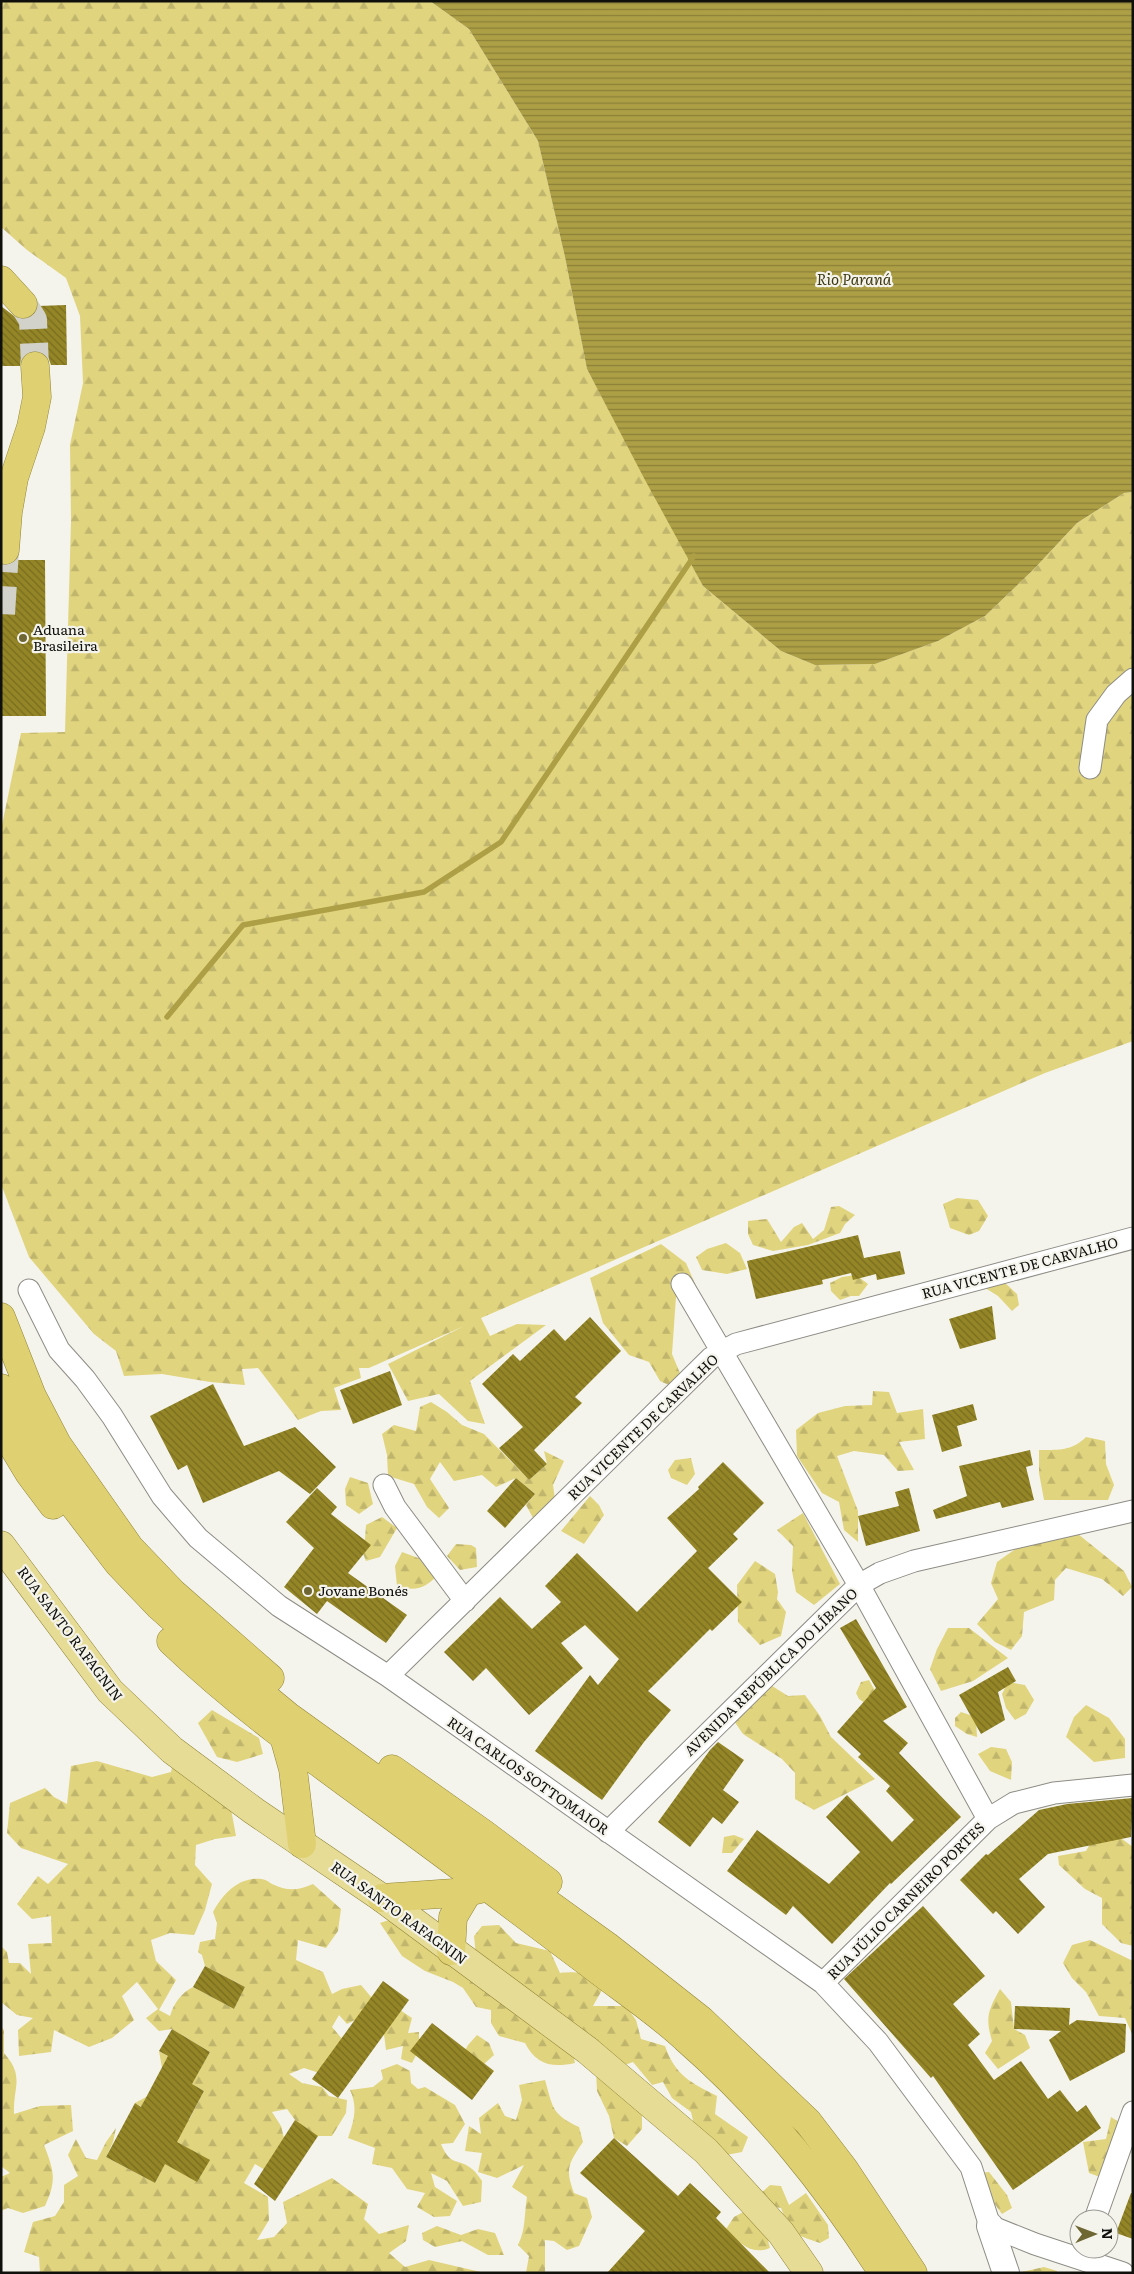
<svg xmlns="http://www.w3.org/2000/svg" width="1134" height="2274" viewBox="0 0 1134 2274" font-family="Literata,serif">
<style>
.forest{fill:url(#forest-firs)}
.water{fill:url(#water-rules)}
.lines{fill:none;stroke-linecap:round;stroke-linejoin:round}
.stream{stroke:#ad9f45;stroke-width:5.5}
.building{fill:url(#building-back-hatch)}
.trunk-tunnel{stroke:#d2d2ca;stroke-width:28;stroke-dasharray:28 14;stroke-linecap:butt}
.minor-casing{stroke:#8d8c85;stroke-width:23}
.tertiary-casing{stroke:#8d8c85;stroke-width:28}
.primary-casing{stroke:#918538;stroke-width:29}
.trunk-casing{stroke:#918538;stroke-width:29}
.minor{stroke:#fff;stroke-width:21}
.tertiary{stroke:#fff;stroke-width:26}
.primary{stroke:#e7dc95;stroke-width:28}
.trunk{stroke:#dfd072;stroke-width:28}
.poi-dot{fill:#6e6633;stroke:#f5f4ec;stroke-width:2}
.labels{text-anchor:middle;stroke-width:4.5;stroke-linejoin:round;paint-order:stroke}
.poi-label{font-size:14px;fill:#0f0f0c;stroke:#f5f4ec;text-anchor:start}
.street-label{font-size:14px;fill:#0f0f0c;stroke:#f5f4ec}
.water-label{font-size:15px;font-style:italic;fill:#3e3811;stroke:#f5f4ec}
</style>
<defs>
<pattern id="forest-firs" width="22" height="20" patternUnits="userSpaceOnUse" patternTransform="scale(1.25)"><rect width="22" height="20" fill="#e1d47e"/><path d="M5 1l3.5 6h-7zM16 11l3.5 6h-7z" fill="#c0b56c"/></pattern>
<pattern id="water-rules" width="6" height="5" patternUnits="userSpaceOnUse" patternTransform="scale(1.25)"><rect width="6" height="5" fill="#ad9f45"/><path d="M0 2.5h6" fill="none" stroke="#8b8038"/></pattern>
<pattern id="building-back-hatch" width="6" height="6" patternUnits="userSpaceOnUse" patternTransform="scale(1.25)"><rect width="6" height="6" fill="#948627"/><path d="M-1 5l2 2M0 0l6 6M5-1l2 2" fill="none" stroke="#776c20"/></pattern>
</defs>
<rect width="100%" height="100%" fill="#f5f4ec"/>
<path class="forest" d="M1 1H430L469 29 538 141 565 257 587 369 703 586 781 651 815 665 875 664 938 641 985 616 1033 570 1077 523 1124 493 1133 492V1041L1045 1073 481 1318 490 1336 517 1324 546 1325 470 1381 485 1424 468 1421 439 1394 408 1401 388 1364 464 1326 369 1368H359L361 1378 334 1388 341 1410 321 1411 298 1420 258 1368 242 1369 245 1385 210 1382 162 1374 124 1376 116 1351 94 1334 29 1257 1 1184V830L21 733 65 732 71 521 70 445 83 383 80 316 66 278 27 250 1 227Z
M957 1198 978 1200 988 1216 979 1231 969 1235 950 1228 943 1204Z
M839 1206 855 1215 845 1224 840 1233 808 1245 773 1251 753 1245 748 1234V1221L767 1219 781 1242 794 1227 802 1223 813 1239 824 1230 831 1207Z
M726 1243 740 1253 747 1269 727 1274 702 1270 696 1257 707 1249Z
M661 1244 686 1263 696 1286 676 1297 672 1354 682 1378 675 1388 660 1381 649 1362 629 1355 603 1323 590 1278Z
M856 1275 868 1284 859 1296H851L840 1300 831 1291 830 1283 842 1277Z
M1004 1282 1017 1294 1019 1305 1012 1311 998 1296 982 1286Z
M873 1391 889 1392 897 1413 923 1409 925 1439 899 1442 914 1470 898 1471 884 1455 854 1451 837 1456 858 1511V1542L844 1530 839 1502 822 1493 797 1456 796 1430 818 1413 845 1406 872 1405Z
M431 1402 447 1412 462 1425 484 1434 529 1480 547 1464 544 1451 564 1461 553 1485 555 1499 549 1517 533 1518 526 1505 535 1494 516 1478 496 1487 482 1475 454 1481 440 1462 430 1479 449 1508 439 1518 427 1507 414 1484 388 1476 387 1455 382 1434 394 1425 416 1431 420 1407Z
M1086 1437 1105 1441 1106 1464 1114 1485 1108 1500H1044L1039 1473V1450C1058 1450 1072 1451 1086 1437Z
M691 1458 695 1474 687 1485 671 1478 668 1470 675 1460Z
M350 1477 368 1483 373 1504 359 1514 346 1505 345 1489Z
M590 1496 599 1505 604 1515 584 1544 561 1531Z
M803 1513 840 1584 814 1605 796 1592 792 1571 793 1546 777 1530Z
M382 1517 397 1528 380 1557 366 1561 360 1546 365 1539 366 1525Z
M1063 1522 1124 1571 1132 1587 1123 1596 1102 1579 1066 1568 1055 1580 1054 1600 1024 1612 1022 1636 1011 1650 995 1642 977 1624 998 1599 991 1583 997 1562 1041 1531Z
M456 1544 471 1545 476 1548 477 1567 460 1570 447 1556Z
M402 1552 421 1559 439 1573C427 1588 416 1592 397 1586L395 1566Z
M755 1561 775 1574 778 1592 777 1599 786 1612 781 1636 760 1645 738 1622 737 1585Z
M948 1628H969L1008 1658 973 1681 941 1691 930 1669 937 1649Z
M869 1680 885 1709 879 1713 859 1699 856 1693 861 1682Z
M1008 1682 1025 1685 1034 1700 1026 1714 1015 1720 1006 1708 1002 1694Z
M769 1684 788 1696 805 1695 820 1716 831 1737 875 1779 814 1810 795 1799V1773L782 1759 743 1734 734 1721Z
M1086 1705 1109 1718 1125 1739V1758L1094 1762 1066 1737 1074 1717Z
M212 1710 259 1738 263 1754 237 1762 217 1757 198 1723Z
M961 1712 976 1717 977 1737 967 1734 955 1726V1718Z
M991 1747 1006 1749 1012 1762 1011 1780 990 1771 978 1754Z
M176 1749 200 1753 222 1781 229 1798 236 1836 215 1839 196 1845 195 1865 212 1884 205 1910 194 1935 170 1933 151 1940 156 1961 176 1980 159 2010 170 2016C174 2003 181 1993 193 1987L234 2009 245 1987 205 1966 202 1955 198 1952 200 1942 215 1939 217 1923 213 1912C223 1894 238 1877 261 1879 265 1879 269 1882 272 1884 287 1891 297 1891 313 1884L341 1909 338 1931 326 1948 298 1940 296 1960 323 1972 332 1994 342 1989 361 1985 372 1998 363 2016 347 2024 339 2015 332 2027 350 2048 346 2070 316 2072 304 2068 289 2074 302 2083 322 2087 329 2096 347 2100 346 2113 332 2136H307L287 2109 272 2112 281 2126 286 2146 293 2155 294 2173 275 2176 255 2164 244 2183 268 2197 269 2220 257 2240 274 2237 287 2223 283 2202 332 2178 368 2204 364 2219 379 2234 409 2225 406 2241 389 2253 405 2267 429 2260 485 2273H40L39 2257 24 2252 33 2222 55 2216 64 2202V2185L78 2176 68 2155 76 2139 86 2158 97 2160 106 2142 116 2128 113 2142 106 2157 155 2183 163 2167 170 2124 135 2103 146 2097 189 2120 204 2091 162 2068 159 2051 198 2073 210 2052 172 2029 159 2031 146 2018 158 2009 137 1982 122 1996 134 2020 112 2038 89 2047 54 2030 51 2052 19 2056 18 2030 33 2018 17 2015 1 2002V1946L7 1952 9 1963H20L31 1974 28 1944 52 1943 51 1916 32 1919 17 1904 38 1876 48 1884 68 1864 21 1848 7 1833 10 1803 45 1788 54 1797 67 1804 71 1766 97 1761 152 1777 171 1772Z
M1114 1833 1133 1847V1946L1121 1943 1102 1924V1898L1085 1889 1059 1865 1058 1856 1086 1851 1094 1837Z
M734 1835 744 1839 732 1853H722L724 1837Z
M389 1920 571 2044 575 2063C552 2068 536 2065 525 2043L499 2036 491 2023V2010L476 2007 463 1988 453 1982 425 1971 402 1956 380 1923Z
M499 1925 516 1943 550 1951 560 1973C582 1971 588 1973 602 1990L593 2006H626L636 2020 641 2039 665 2046C675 2075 691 2083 717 2096L715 2114 748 2137 742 2152 721 2156 696 2134 691 2112 672 2098 663 2082 652 2085 633 2062 622 2066 642 2106V2129L627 2146 614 2138 609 2116 597 2091 595 2051 586 2032 567 2033 476 1956 474 1936 482 1926Z
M1090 1940 1133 1961V2036L1125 2018 1099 2016 1086 1992 1072 1978 1063 1963 1072 1945Z
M1000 1989 1011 2002 1014 2029 1025 2035 1030 2048 998 2069 985 2053 992 2041C985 2017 988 2011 1000 1989Z
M400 2010 412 2018 408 2033 419 2032V2049L412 2063 401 2059 403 2046 386 2050 384 2034Z
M1 2027 4 2030V2053C25 2077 13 2086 14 2114L40 2106 71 2105 73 2131 44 2145C54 2171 57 2180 45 2206L23 2213 8 2208 1 2211V2177L10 2173 1 2166Z
M477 2035 489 2043 494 2055 484 2064 461 2058 468 2045Z
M397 2064 410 2071 411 2083 418 2089 425 2087 455 2105 465 2124 453 2143 441 2144C451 2168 458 2157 472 2169 476 2172 479 2177 482 2181L481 2202 463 2206 447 2181 431 2173 435 2187 457 2201 450 2216 434 2217 417 2207 425 2193 407 2189 392 2168 372 2164 375 2148 348 2138C354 2121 358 2107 350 2090L373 2087 383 2079 381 2070Z
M545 2080C553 2107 551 2114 579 2127L583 2142C568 2164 565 2169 574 2193L587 2198 592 2217 579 2246 567 2250 554 2241 545 2240V2273H526L529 2256 518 2245C526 2229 524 2215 527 2197L512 2187 524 2165 497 2178 478 2172 482 2153 465 2151 469 2126 481 2134 479 2118 498 2103 505 2116 516 2120 522 2100 519 2085Z
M1111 2117 1122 2124 1100 2177 1089 2173 1083 2142 1106 2139Z
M989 2172 1007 2195 1012 2208 1002 2214 986 2192 979 2173Z
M770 2185 781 2186 789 2205 806 2193 828 2225 829 2238 820 2243C794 2234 791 2234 781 2208L769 2206 759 2195Z
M745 2211 764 2225 770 2248C750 2256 739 2242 726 2229L734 2217Z
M437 2226 461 2235 478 2229 495 2233 504 2255H488L462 2241 435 2247 423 2240 422 2233Z
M1044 2267 1057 2271V2273H1017Z"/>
<path class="water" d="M430 1H1133V492L1124 493 1077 523 1033 570 985 616 938 641 875 664 815 665 781 651 703 586 645 480 587 369 565 257 538 141 469 29Z"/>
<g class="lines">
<path class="stream" d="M167 1017 243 925 424 892 501 842 694 556"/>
</g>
<path class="building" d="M66 305 67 365H51L48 357 42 352 34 350 26 353 21 359 20 366H1V306L18 319H26L34 315 38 306Z
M17 560H45L46 716H1V565L11 564Z
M858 1235 864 1258 900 1251 905 1274 877 1280 876 1274 853 1280 851 1273 822 1280 823 1284 756 1299 747 1261Z
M992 1306 996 1339 960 1349 949 1319Z
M590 1317 621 1351 575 1397 582 1403 534 1450 547 1464 529 1480 499 1448 523 1427 482 1384 513 1354 520 1361 554 1329 565 1341Z
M390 1371 402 1405 353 1424 340 1390Z
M213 1384 244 1446 295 1427 336 1467 310 1494 279 1471 203 1503 187 1465 178 1470 150 1416Z
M973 1404 977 1420 957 1426 962 1446 942 1452 932 1415Z
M1030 1450 1033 1465 1026 1467 1034 1500 1002 1508 1000 1502 936 1519 933 1510 967 1496 959 1466Z
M723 1462 764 1503 733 1534 738 1539 708 1568 742 1602 712 1631 710 1629 648 1691 671 1710 644 1742 602 1800 535 1751 590 1675 598 1685 619 1659 585 1625 561 1643 583 1668 529 1715 486 1668 473 1681 444 1652 500 1597 532 1629 561 1602 545 1586 577 1553 637 1612 697 1551 667 1518 699 1489 698 1487Z
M516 1478 535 1494 505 1528 487 1511Z
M317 1488 337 1507 331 1514 371 1545 348 1573 407 1615 386 1643 327 1601 317 1614 284 1587 314 1548 286 1522Z
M909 1488 920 1531 866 1546 858 1516 899 1506 895 1492Z
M856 1619 907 1707 883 1721 908 1743 899 1753 961 1817 891 1884 890 1883 832 1944 793 1906 786 1915 727 1871 757 1830 829 1884 860 1852 826 1817 847 1795 892 1842 914 1820 886 1791 890 1786 858 1757 861 1754 837 1732 876 1688 840 1628Z
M1008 1667 1016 1681 998 1692 1005 1720 981 1734 959 1695Z
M718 1742 744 1760 723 1790 739 1802 722 1824 713 1817 690 1847 658 1822 710 1750Z
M1133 1798 1131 1837 1048 1854 1019 1879 1045 1907 1018 1934 996 1911 993 1914 960 1880 986 1854 988 1855 1039 1810 1067 1804Z
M923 1906 985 1976 953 2004 980 2034 968 2045 994 2080 1021 2061 1048 2099 1060 2090 1077 2112 1086 2105 1101 2128 1013 2190 933 2076 931 2078 844 1979Z
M205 1966 245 1987 234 2009 193 1987Z
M383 1981 409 2000 338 2098 312 2079Z
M1015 2006 1070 2008 1069 2025 1077 2020 1126 2024 1125 2052 1070 2081 1049 2040 1061 2031 1014 2029Z
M432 2023 494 2071 472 2100 410 2051Z
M172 2029 210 2052 192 2084 204 2091 177 2142 210 2160 197 2182 165 2164 155 2183 106 2157 135 2103 141 2107 168 2056 159 2051Z
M295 2120 318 2136 275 2201 254 2184Z
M614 2138 678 2196 690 2183 721 2212 716 2218 770 2273H607L645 2231 580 2173Z
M1131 2193H1133V2239L1116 2233Z"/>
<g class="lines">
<path class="trunk-tunnel" d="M23 304 33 320 35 366
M1 614 5 550"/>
<g class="minor-casing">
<path id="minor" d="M1090 768 1097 720 1116 694 1133 679
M682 1284 859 1585 988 1819
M29 1290 59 1350 85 1379 112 1416 162 1496 198 1538 279 1606 388 1676 823 1983 878 2042 971 2167 990 2226 1035 2244 1123 2273
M384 1485 395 1507 465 1601
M388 1676 711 1358 736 1344 1133 1238
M608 1832 859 1585 880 1573 914 1561 1133 1511
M823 1983 988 1819 1014 1803 1054 1793 1133 1785
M1095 2219 1133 2112"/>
</g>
<g class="tertiary-casing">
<path id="tertiary" d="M990 2226 1006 2273"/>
</g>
<g class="primary-casing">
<path id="primary" d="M1 1545 110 1691 172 1750 254 1811 382 1898 587 2050 706 2151 781 2233 809 2273"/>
</g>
<g class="trunk-casing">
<path id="trunk" d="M1 280 23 304
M5 550 8 512 14 478 31 427 37 397 35 366
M1 1317 32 1396 57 1444 130 1548 173 1593 270 1678
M1 1388 12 1411 75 1507 118 1563 159 1606 215 1656 288 1716 607 1946 701 2020 808 2122 844 2169 913 2273
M6 1435 29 1473 53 1505
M171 1641C236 1703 309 1756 382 1809 452 1860 521 1912 590 1964 622 1989 656 2011 685 2038 765 2108 826 2184 883 2273
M284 1737 293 1769 302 1844
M392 1769 484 1834 548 1882
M382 1898 468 1892 489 1887
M451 1951 453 1917 468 1892"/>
</g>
<use href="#minor" class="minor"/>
<use href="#tertiary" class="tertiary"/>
<use href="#primary" class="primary"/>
<use href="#trunk" class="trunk"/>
</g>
<g class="poi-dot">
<circle cx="23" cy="638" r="5"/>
<circle cx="308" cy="1591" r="5"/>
</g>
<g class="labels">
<g class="poi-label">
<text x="33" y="635">Aduana<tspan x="33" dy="16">Brasileira</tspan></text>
<text x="318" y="1596">Jovane Bonés</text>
</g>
<g class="street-label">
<text transform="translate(1020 1268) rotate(-15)" y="5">RUA VICENTE DE CARVALHO</text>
<text transform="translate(643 1427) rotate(-44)" y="5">RUA VICENTE DE CARVALHO</text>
<text transform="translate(70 1634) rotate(53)" y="5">RUA SANTO RAFAGNIN</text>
<text transform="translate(771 1672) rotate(-44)" y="5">AVENIDA REPÚBLICA DO LÍBANO</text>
<text transform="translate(528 1776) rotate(35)" y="5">RUA CARLOS SOTTOMAIOR</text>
<text transform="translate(906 1901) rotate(-45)" y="5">RUA JÚLIO CARNEIRO PORTES</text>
<text transform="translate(399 1913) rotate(36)" y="5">RUA SANTO RAFAGNIN</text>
</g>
<g class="water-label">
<text x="854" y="285">Rio Paraná</text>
</g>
</g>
<rect width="1134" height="2274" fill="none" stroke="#0f0f0c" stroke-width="5"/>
<g transform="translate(1094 2234) rotate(89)"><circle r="24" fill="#f5f4ec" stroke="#999892"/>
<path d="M0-4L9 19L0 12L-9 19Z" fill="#6e6633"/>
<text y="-8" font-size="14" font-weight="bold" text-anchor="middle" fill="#0f0f0c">N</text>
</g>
</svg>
